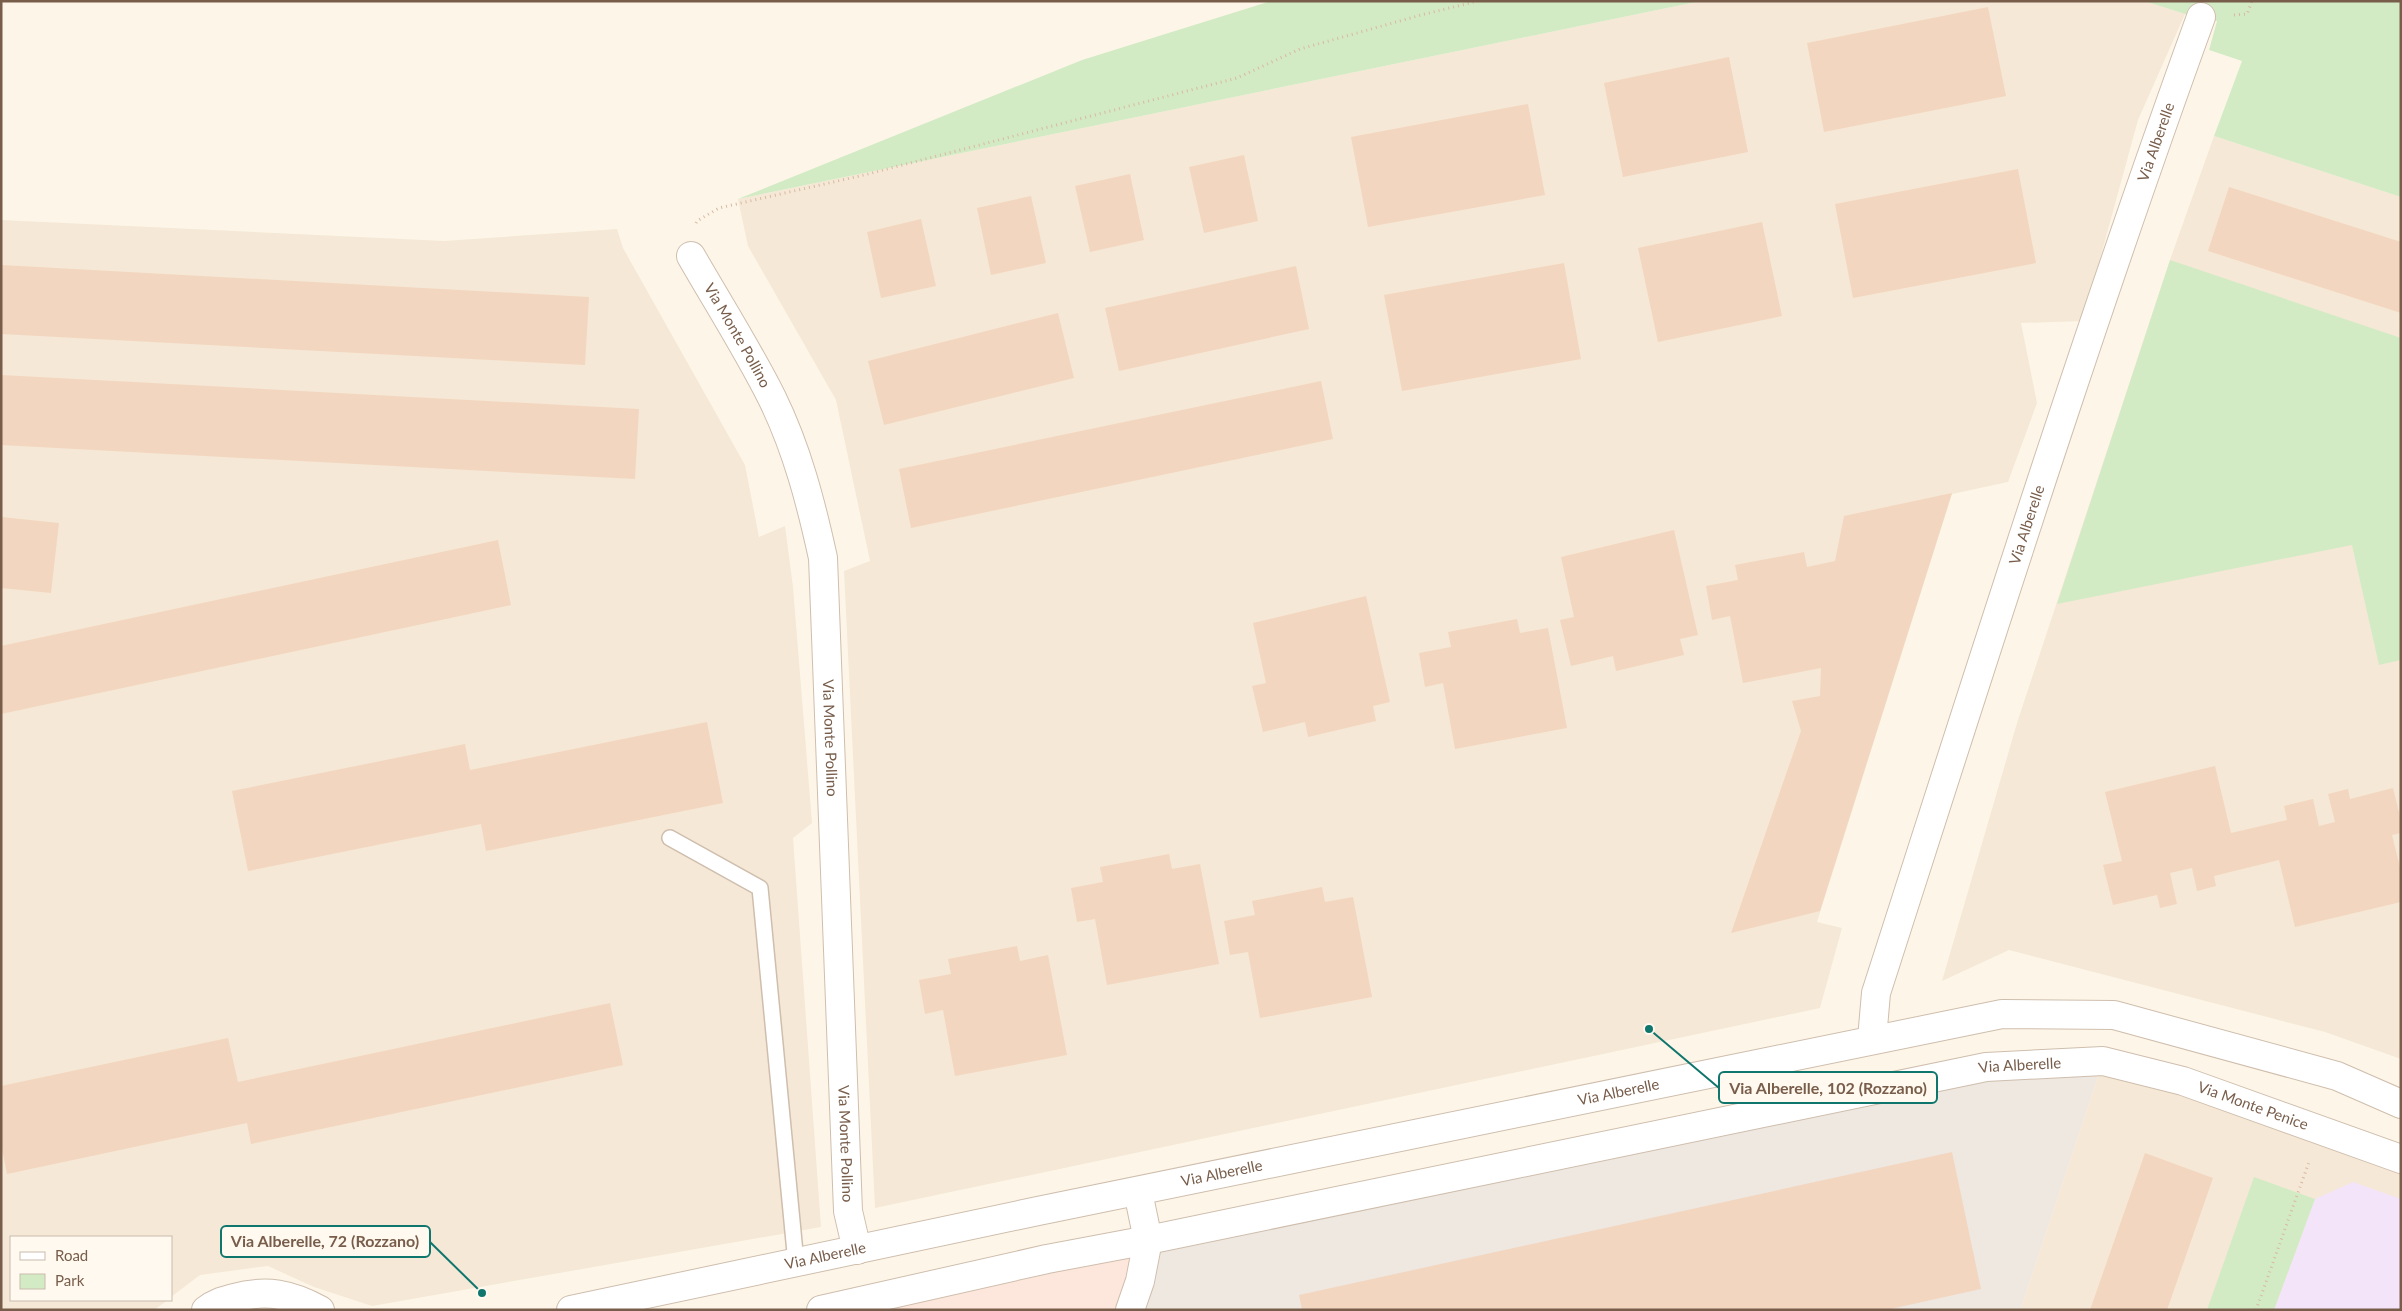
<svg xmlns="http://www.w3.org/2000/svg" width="2402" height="1311" viewBox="0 0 2402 1311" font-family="Lato,sans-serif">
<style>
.residential{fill:#f5e8d6}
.commercial{fill:#fde7dc}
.industrial{fill:#eee8e1}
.education{fill:#f3e4f9}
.green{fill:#d3ebc5}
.building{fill:#f3d6bf}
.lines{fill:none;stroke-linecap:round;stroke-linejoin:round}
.lane-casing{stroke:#cfbead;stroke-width:18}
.street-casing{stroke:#cfbead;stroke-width:30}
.path{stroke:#d8b9a1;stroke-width:3;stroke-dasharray:1 4;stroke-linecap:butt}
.lane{stroke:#fff;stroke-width:15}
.street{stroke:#fff;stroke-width:28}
.labels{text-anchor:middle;stroke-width:4;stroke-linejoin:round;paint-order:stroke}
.street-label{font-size:15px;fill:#785d4b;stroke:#fff9ef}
.leader{fill:none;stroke:#0f766e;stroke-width:2}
.callout-dot{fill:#0f766e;stroke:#fff9ef;stroke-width:2}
.callout{fill:#fff9ef;stroke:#0f766e;stroke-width:2}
.callout-label{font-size:16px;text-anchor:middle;font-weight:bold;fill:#785d4b}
</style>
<rect width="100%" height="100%" fill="#fdf6e8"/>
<path class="residential" d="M1701 1H2144L2185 14 2138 120 2083 321 2021 323 2037 403 2008 482 1952 494 1817 922 1842 928 1820 1008 875 1208 844 571 870 561 836 400 748 246 738 199Z
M2214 136 2401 197V1059L2325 1032 2009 950 1942 981 2017 723 2170 260Z
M1 220 444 241 617 229 623 248 745 465 759 537 785 526 793 587 812 823 793 838 821 1227 372 1306 314 1287 268 1266 200 1275 171 1297V1237H11V1300H168L154 1310H1Z
M2103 1061 2401 1159V1310H2020Z"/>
<path class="commercial" d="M1148 1240 1130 1310H821Z"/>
<path class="industrial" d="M2103 1061 2020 1310H1130L1148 1240 1986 1067Z"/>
<path class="education" d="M2353 1182 2401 1199V1310H2274L2315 1199Z"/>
<path class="green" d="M1271 1H1701L738 199 1082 60Z
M2144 1H2401V197L2214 136 2242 61 2209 50 2217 21 2185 14Z
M2170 260 2401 338V660L2379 665 2352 545 2057 604Z
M2254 1177 2315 1199 2274 1310H2207Z"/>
<path class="building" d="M1988 7 2006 96 1824 132 1807 43Z
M1729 57 1748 152 1623 177 1604 83Z
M1528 104 1545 195 1368 227 1351 137Z
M1244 155 1258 221 1204 233 1189 167Z
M2018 169 2036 263 1853 298 1835 204Z
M1130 174 1144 240 1090 252 1075 186Z
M2229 187 2401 242V313L2208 251Z
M1031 196 1046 263 991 275 977 208Z
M921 219 936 286 881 298 867 232Z
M1762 222 1782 316 1658 342 1638 248Z
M1564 263 1581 359 1402 391 1384 295Z
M1 265 589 297 585 365 1 334Z
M1296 266 1309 329 1119 371 1105 308Z
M1058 313 1074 378 884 425 868 361Z
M1 375 639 409 635 479 1 445Z
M1321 381 1333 439 911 528 899 469Z
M1952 493 1820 911 1731 933 1801 731 1792 701 1820 696 1821 668 1743 683 1730 616 1712 620 1706 586 1738 580 1735 565 1804 552 1807 567 1835 561 1844 516Z
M1 517 59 523 51 593 1 588Z
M1674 530 1698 635 1680 639 1684 655 1616 671 1613 656 1571 666 1560 620 1574 617 1561 557Z
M498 540 511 605 1 714V646Z
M1366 596 1390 702 1373 706 1376 721 1308 737 1305 722 1263 732 1252 686 1266 683 1253 623Z
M1517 619 1520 633 1548 628 1567 728 1455 749 1443 683 1425 687 1419 653 1451 647 1448 632Z
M707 722 723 803 486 851 481 824 248 871 232 791 465 744 470 770Z
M2215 766 2231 833 2287 820 2284 806 2313 799 2319 826 2335 822 2328 794 2348 789 2350 799 2393 788 2401 820V833L2392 835 2401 871V902L2295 927 2279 860 2214 876 2216 886 2197 891 2192 868 2170 873 2177 904 2160 908 2157 895 2113 905 2103 865 2122 861 2105 792Z
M1169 854 1172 869 1200 864 1219 964 1107 985 1095 919 1077 922 1071 888 1103 882 1100 867Z
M1322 887 1325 902 1353 897 1372 997 1260 1018 1248 952 1230 955 1224 921 1255 915 1252 901Z
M1017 946 1020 961 1048 955 1067 1055 955 1076 943 1010 925 1014 919 980 951 974 948 959Z
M610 1003 623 1065 251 1144 247 1123 7 1174 1 1144V1086L228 1038 238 1082Z
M1952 1152 1981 1289 1886 1310H1302L1299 1295Z
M2145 1153 2213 1178 2167 1310H2090Z"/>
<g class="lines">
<g class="lane-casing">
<path id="lane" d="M670 838 760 888 796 1263"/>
</g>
<g class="street-casing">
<g id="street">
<path id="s1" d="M691 256C718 303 748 350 772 398 797 449 811 503 823 558L848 1211 857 1250"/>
<path id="s2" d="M1872 1039 1876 993C1981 667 2084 339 2201 17"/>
<path d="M206 1310C215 1303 223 1301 234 1298 267 1289 290 1294 320 1310"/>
<path id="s3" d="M571 1310 1038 1211 2002 1014 2114 1015 2337 1076 2401 1104"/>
<path id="s4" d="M821 1310 1047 1259 1148 1240 1986 1067 2103 1061 2183 1081 2401 1159"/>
<path d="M1130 1310 1140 1281 1148 1240 1138 1192"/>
</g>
</g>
<path class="path" d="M2234 15 2247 14 2252 1
M696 223 697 221 719 208 864 175 1237 78 1300 49 1421 15 1478 1
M2256 1310 2309 1162"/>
<use href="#lane" class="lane"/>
<use href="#street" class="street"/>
</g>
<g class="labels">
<g class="street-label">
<text dy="5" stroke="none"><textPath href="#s2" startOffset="942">Via Alberelle</textPath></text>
<text dy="5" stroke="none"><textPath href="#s1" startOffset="92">Via Monte Pollino</textPath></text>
<text dy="5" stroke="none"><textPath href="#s2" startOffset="538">Via Alberelle</textPath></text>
<text dy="5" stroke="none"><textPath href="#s1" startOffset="512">Via Monte Pollino</textPath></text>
<text dy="5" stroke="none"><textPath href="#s4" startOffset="1224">Via Alberelle</textPath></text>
<text dy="5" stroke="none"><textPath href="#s3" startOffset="1070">Via Alberelle</textPath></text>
<text dy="5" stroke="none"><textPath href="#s4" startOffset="1464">Via Monte Penice</textPath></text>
<text dy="5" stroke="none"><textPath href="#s1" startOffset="918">Via Monte Pollino</textPath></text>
<text dy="5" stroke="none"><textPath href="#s3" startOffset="665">Via Alberelle</textPath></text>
<text dy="5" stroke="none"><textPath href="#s3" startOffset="260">Via Alberelle</textPath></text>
</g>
</g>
<path class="leader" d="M1649 1029L1719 1088M482 1293L430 1242"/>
<g class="callout-dot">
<circle cx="1649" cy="1029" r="5"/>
<circle cx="482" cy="1293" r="5"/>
</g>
<g class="callout">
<rect x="1719" y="1072" width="218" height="31" rx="5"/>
<rect x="221" y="1226" width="209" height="31" rx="5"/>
</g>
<g class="callout-label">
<text x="1828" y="1094">Via Alberelle, 102 (Rozzano)</text>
<text x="325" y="1247">Via Alberelle, 72 (Rozzano)</text>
</g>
<rect width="2402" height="1311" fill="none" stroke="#785d4b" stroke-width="5"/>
<rect x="10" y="1236" width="162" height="65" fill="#fff9ef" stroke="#c9bbad"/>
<rect x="20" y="1252" width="25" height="8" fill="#ffffff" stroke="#c9bbad"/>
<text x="55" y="1261" font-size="15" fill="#785d4b">Road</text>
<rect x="20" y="1274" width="25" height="15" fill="#d3ebc5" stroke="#c9bbad"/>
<text x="55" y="1286" font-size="15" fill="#785d4b">Park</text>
</svg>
